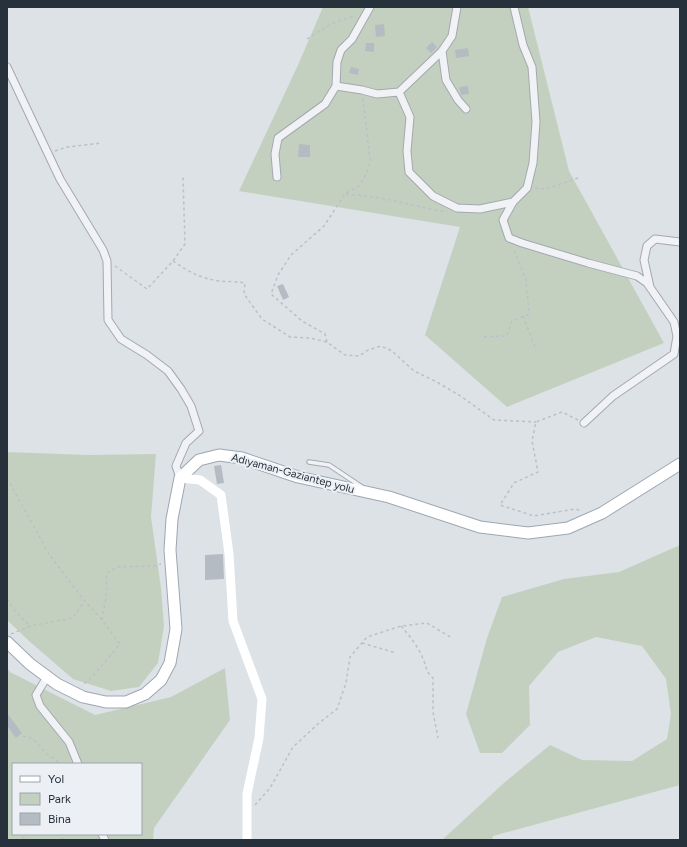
<svg xmlns="http://www.w3.org/2000/svg" width="687" height="847" viewBox="0 0 687 847" font-family="Figtree,sans-serif">
<style>
.green{fill:#c4d0bf;fill-rule:evenodd}
.building{fill:#b5bbc3}
.lines{fill:none;stroke-linecap:round;stroke-linejoin:round}
.lane-casing{stroke:#a3a9b0;stroke-width:5.5}
.street-casing{stroke:#a3a9b0;stroke-width:9}
.primary-casing{stroke:#9da7b2;stroke-width:13}
.path{stroke:#bcc0c5;stroke-width:1.5;stroke-dasharray:3 3;stroke-linecap:butt}
.lane{stroke:#f0f2f5;stroke-width:3.5}
.street{stroke:#f0f2f5;stroke-width:7}
.secondary{stroke:#fff;stroke-width:9}
.primary{stroke:#fff;stroke-width:11}
.labels{text-anchor:middle;stroke-width:4;stroke-linejoin:round;paint-order:stroke}
.street-label{font-size:11px;fill:#27313c;stroke:#ecf0f4}
</style>
<rect width="100%" height="100%" fill="#dde2e6"/>
<path class="green" d="M323 7H528L569 171 664 343 507 407 425 335 460 227 239 191 298 65Z
M7 452 88 455 156 454 151 517 161 588 164 626 158 663 139 687 111 691 73 679 29 641 7 620Z
M680 545V785L493 836 492 840H442L505 782 550 745 582 760 632 761 667 739 671 714 666 679 642 646 596 637 558 652 529 686 530 725 502 753H480L466 714 487 638 502 597 564 579 619 572Z
M7 668 10 672 95 715 171 697 225 668 230 720 154 828 153 840H7ZM13 764H141V834H13Z"/>
<path class="building" d="M384 24 385 36 376 37 375 25Z
M432 42 437 47 431 53 426 48Z
M366 43H374V52L365 51Z
M468 48 469 56 456 58 455 50Z
M351 67 359 69 358 75 349 73Z
M468 86 469 94 461 95 459 87Z
M299 144 310 145V157H298Z
M283 284 289 297 283 300 277 286Z
M221 465 224 483 217 484 214 466Z
M223 554 224 579 205 580V555Z
M7 713 22 733 16 738 7 726Z"/>
<g class="lines">
<g class="lane-casing">
<path id="lane" d="M309 462 329 465 362 487"/>
</g>
<g class="street-casing">
<path id="street" d="M370 7 352 39 341 50 337 62 336 86 362 90 377 94 399 92 442 51 452 36 457 7
M514 7 523 45 532 67 536 122 533 163 527 188 513 202 503 220 509 238 522 243 588 263 637 276 647 283 674 322 677 336 674 354 613 396 584 423
M442 51 446 80 458 100 466 109
M7 67 60 179 103 250 107 261 108 320 121 339 147 355 168 371 181 389 191 406 199 431 186 443 176 466 180 478
M399 92 410 117 407 151 409 172 433 196 457 208 480 209 513 202
M277 177 275 154 278 138 325 104 336 86
M650 287 644 260 647 246 655 239 680 242
M47 677 36 695 40 706 69 742 78 764
M102 834 105 840"/>
</g>
<g class="primary-casing">
<path id="primary" d="M7 642 30 664 57 684 83 697 106 702H126L145 694 161 680 170 663 176 629 170 550 172 519 180 478 199 460 219 455 242 458 298 477 389 497 480 527 528 533 568 528 602 513 680 464"/>
</g>
<path class="path" d="M307 39C322 29 337 19 356 16
M55 151 67 147 102 143
M535 188 546 189 578 178
M346 194C382 196 412 206 447 212
M173 261C188 271 201 279 220 281 228 282 236 281 245 283L244 294 262 319 290 337 310 338 327 342 345 355 359 356 368 350 381 346 392 351 414 371 435 381 459 395 494 420 536 422
M115 266 147 289 173 261 185 244 183 177
M523 316 535 347
M484 337 507 336 512 321 529 314 526 280 514 249
M327 342 325 334 302 321 271 294 278 275 291 255 324 226 345 194 360 185 367 172 370 160 363 97
M578 420 562 412 536 422 532 441 538 472 514 483 500 505 534 516 575 509 582 511
M7 478 49 554 82 598 102 620 120 644 93 676 82 686
M7 599 15 611 30 626
M102 620 107 591 106 574 117 567 154 566 161 564
M401 626C410 636 419 648 424 661 427 669 426 672 433 678V712L438 738
M11 634 30 626 73 618 84 602
M362 643 396 653
M23 736 32 738 47 754 62 764
M255 805 270 788 293 747 319 723 337 709 346 683 350 657 367 637 401 626 427 623 452 638
M57 834 64 840
M22 837 30 840"/>
<use href="#lane" class="lane"/>
<use href="#street" class="street"/>
<path class="secondary" d="M180 478 200 480 221 495 229 554 233 621 262 699 259 738 247 794V840"/>
<use href="#primary" class="primary"/>
</g>
<g class="labels">
<g class="street-label">
<text transform="translate(293 473) rotate(15)" y="4">Adıyaman-Gaziantep yolu</text>
</g>
</g>
<rect width="687" height="847" fill="none" stroke="#27313c" stroke-width="16"/>
<rect x="12" y="763" width="130" height="72" fill="#ecf0f4" stroke="#9da4aa"/>
<rect x="20" y="776" width="20" height="6" fill="#ffffff" stroke="#9da4aa"/>
<text x="48" y="783" font-size="12" fill="#27313c">Yol</text>
<rect x="20" y="793" width="20" height="12" fill="#c4d0bf" stroke="#9da4aa"/>
<text x="48" y="803" font-size="12" fill="#27313c">Park</text>
<rect x="20" y="813" width="20" height="12" fill="#b5bbc3" stroke="#9da4aa"/>
<text x="48" y="823" font-size="12" fill="#27313c">Bina</text>
</svg>
